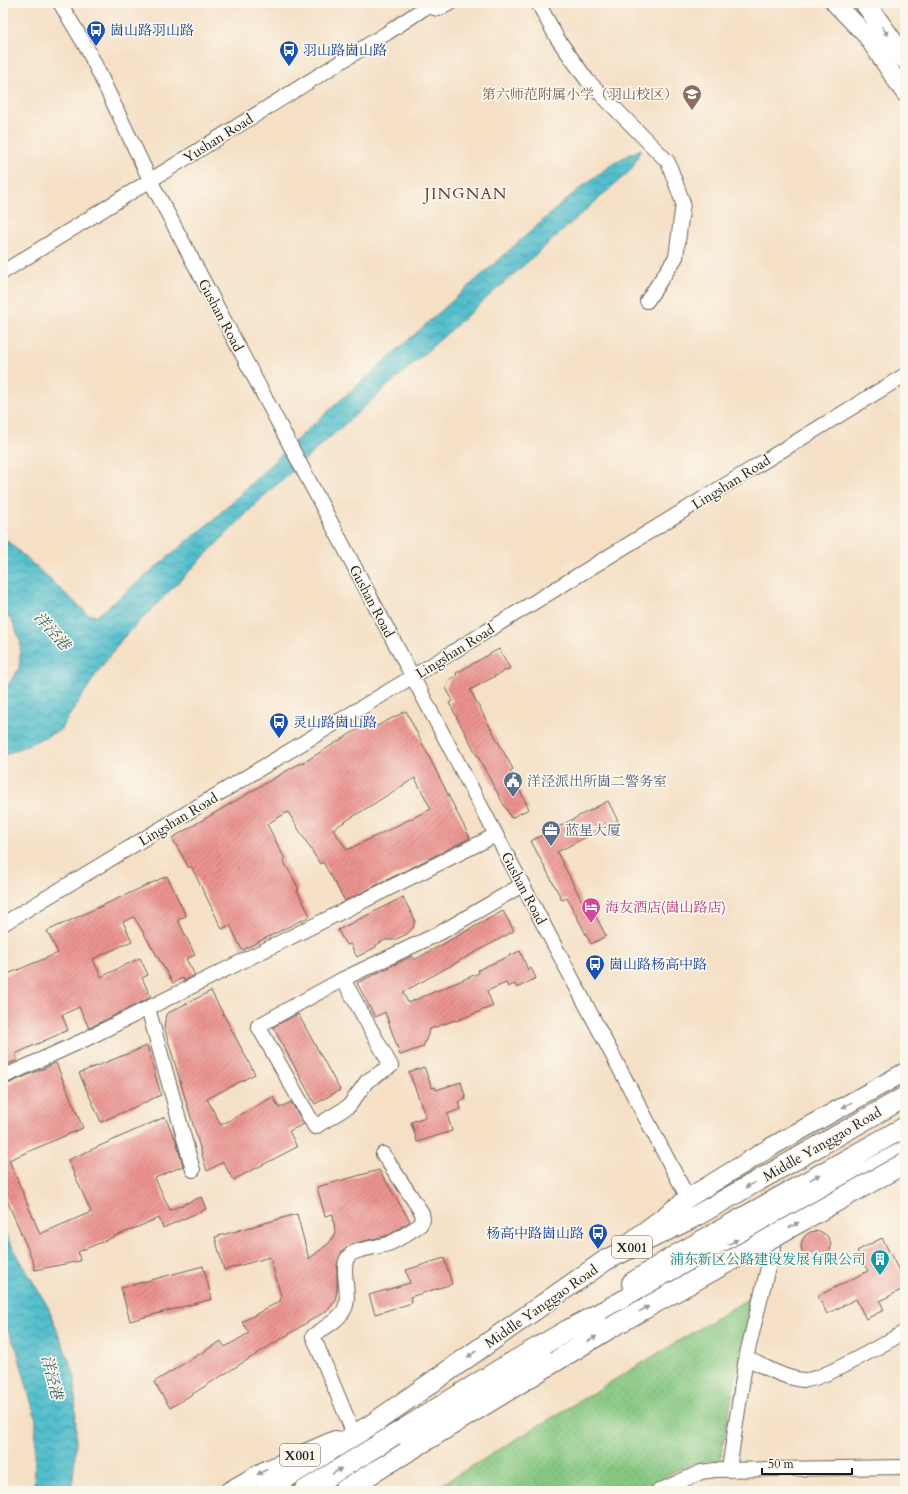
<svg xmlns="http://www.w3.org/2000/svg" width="908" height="1494" viewBox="0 0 908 1494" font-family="Cardo,'Noto Serif SC',serif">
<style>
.garden{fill:url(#garden-dots);stroke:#50724e}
.water{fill:url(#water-waves);stroke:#376d74}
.building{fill:url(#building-hatch);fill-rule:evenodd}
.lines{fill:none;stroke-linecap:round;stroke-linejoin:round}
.minor-casing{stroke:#686158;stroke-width:16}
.major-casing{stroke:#686158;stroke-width:20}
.highway-casing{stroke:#686158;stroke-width:22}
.minor{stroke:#fff;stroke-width:14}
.major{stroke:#fff;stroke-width:18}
.highway{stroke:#fff;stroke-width:20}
.highway-bridge-casing{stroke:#686158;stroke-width:22;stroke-linecap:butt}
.highway-bridge{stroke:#fff;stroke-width:20}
.oneway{fill:#999}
.labels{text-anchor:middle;stroke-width:3.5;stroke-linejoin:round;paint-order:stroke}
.shield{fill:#fbf7ec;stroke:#5f5e5a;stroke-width:1}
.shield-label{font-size:13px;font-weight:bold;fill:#1c1c1c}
.transit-label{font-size:14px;fill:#164399;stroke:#fbf7ec;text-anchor:start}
.education-label{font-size:14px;fill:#785e54;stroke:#fbf7ec;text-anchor:end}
.street-label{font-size:14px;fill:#1c1c1c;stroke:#fbf7ec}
.service-label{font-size:14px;fill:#4e5e75;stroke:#fbf7ec;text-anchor:start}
.hotel-label{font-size:14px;fill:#b23c85;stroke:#fbf7ec;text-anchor:start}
.culture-label{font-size:14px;fill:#0d838f;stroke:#fbf7ec;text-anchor:end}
.water-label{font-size:15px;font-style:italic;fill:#325d62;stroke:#fbf7ec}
.quarter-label{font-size:16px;letter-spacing:1px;fill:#654644;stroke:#fbf7ec}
</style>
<defs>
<pattern id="garden-dots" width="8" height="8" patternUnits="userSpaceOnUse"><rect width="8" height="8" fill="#85c780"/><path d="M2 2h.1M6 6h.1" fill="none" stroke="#72aa6e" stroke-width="1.8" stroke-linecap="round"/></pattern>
<pattern id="water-waves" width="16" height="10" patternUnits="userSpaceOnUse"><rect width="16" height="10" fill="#52becc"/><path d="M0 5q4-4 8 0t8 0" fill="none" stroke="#439aa5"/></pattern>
<pattern id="building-hatch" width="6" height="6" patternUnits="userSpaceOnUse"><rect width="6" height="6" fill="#ec938f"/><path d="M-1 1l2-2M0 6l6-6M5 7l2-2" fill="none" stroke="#be7774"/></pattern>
</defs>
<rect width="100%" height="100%" fill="#fbf7ec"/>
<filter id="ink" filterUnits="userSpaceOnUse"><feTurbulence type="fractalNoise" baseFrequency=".025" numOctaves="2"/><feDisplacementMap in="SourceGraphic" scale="8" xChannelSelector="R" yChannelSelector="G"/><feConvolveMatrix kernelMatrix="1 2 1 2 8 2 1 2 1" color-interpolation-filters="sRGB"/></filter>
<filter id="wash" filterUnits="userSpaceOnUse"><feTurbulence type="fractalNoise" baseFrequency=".012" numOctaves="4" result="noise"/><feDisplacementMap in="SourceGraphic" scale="16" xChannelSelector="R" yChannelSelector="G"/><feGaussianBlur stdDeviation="0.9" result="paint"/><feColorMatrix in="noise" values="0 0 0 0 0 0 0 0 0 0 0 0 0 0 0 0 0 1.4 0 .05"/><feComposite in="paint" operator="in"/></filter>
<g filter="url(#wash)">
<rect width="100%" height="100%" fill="#f5e0c6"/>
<path class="garden" d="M751 1297 720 1460H707L677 1470 639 1491H431Z"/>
<path class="water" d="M641 149 632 169 264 496 122 639 99 670 60 730 3 756V693L19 668 21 643 12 620 3 612V537L88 614 97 616 213 520 307 430 575 192 616 161Z
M3 1231 48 1307 75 1376 76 1441 72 1491H34L36 1420 17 1350 3 1321Z"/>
<g id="blocks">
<path class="building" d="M499 649 510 668 470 690 513 769 510 771 529 809 511 818 449 703 453 701 446 688 450 679 457 676 456 673Z
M406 711 470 838 345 901 323 862 320 864 288 812 267 824 285 859 283 860 299 889 297 890 310 916 242 950 230 925 222 929 191 866 189 868 172 838 300 763 301 764 373 720 377 726ZM415 778 431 809 347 850 333 829Z
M608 801 618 821 557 852 585 907 590 905 606 936 591 944 567 898 562 900 531 841Z
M167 876 186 916 178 920 195 955 186 959 195 975 184 981 183 978 173 983 134 917 123 922 132 941 93 959 101 977 140 958 148 975 142 978 151 997 89 1028 79 1007 62 1015 68 1030 15 1054 18 1060 3 1066V976L58 953 47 931Z
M403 897 415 920 413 928 407 934 394 940H385L376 945V947L357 957 350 944 346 945 338 930Z
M503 911 514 931 403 992 408 1003 479 973 478 970 520 951 528 970 531 968 536 978 517 988 515 984 508 987 506 983 487 991 493 1006 456 1021 455 1020 430 1029 423 1047 400 1055 385 1012 375 1017 357 983 412 956 414 960Z
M211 991 255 1074 207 1099 221 1125 273 1097 279 1108 291 1102 304 1124 289 1131 297 1147 233 1180 223 1162 207 1171 164 1027 166 1014Z
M298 1014 340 1090 315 1104 273 1027Z
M147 1046 161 1095 101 1122 79 1073Z
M56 1063 83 1128 9 1160 40 1234 91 1212 68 1160 165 1117 176 1141 183 1166 155 1178 170 1210 201 1197 206 1209 163 1228 159 1218 78 1252 80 1261 35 1270 33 1261 3 1191V1086Z
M424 1067 432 1088 435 1087 436 1090 461 1082 466 1099 458 1102 461 1109 447 1114 452 1131 417 1142 411 1122 426 1117 409 1072Z
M379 1170 410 1221 389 1235 352 1244 342 1251 337 1266V1290L335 1301 329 1309 170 1408 154 1382 221 1341 225 1347 249 1333 242 1322 280 1301 281 1296 270 1257 224 1270 215 1237 297 1214 309 1259 330 1242 335 1232 333 1214 325 1216 317 1187Z
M801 1246a15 15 0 1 1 30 0a15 15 0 1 1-30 0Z
M882 1238 905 1282V1288L880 1301 884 1310 866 1319 856 1299 827 1314 818 1296 868 1271 857 1251Z
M444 1258 452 1284 410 1297 412 1303 375 1314 369 1295 410 1283 406 1270Z
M203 1266 212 1299 130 1321 121 1288Z"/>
</g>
</g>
<g filter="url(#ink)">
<use href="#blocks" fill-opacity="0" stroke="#686158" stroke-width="1"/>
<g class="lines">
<g class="minor-casing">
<path id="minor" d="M60 3 88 50 150 180 688 1198
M427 3V6L438 9 451 3
M538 3 557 38 587 80 668 162 683 203 676 257 647 301
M3 272 387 33 432 3
M3 924 412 677 905 375
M343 979 391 1066 367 1081 349 1106 315 1127 258 1026 343 979 440 933 522 885
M148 1008 193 1170
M3 1077 84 1040 496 835
M746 1358C764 1366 783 1378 803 1380 821 1382 886 1342 905 1332
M353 1432 313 1336C323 1328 340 1320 345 1308 351 1294 340 1268 348 1257 353 1249 379 1247 388 1244 399 1240 410 1231 420 1225L423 1220 422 1213 383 1154
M729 1469 746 1358 773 1247 764 1233
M659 1491 701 1472 715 1470 905 1467"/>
</g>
<g class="major-casing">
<path id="major" d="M835 3 867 36 905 93
M629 1243 688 1198 771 1147 905 1072
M409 1442 427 1428 542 1356
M229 1491 264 1471 335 1440"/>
</g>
<g class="highway-casing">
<path id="highway" d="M865 3 905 59
M632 1283 671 1258 905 1127
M265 1491 374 1423 606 1260 696 1216 905 1097
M304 1491 499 1370 568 1330 905 1151
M343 1491 610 1328"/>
</g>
<use href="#minor" class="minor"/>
<use href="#major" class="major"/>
<use href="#highway" class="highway"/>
<g class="highway-bridge-casing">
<path id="highway-bridge" d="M610 1328 905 1163"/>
</g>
<use href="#highway-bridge" class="highway-bridge"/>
</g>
<defs><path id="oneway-solid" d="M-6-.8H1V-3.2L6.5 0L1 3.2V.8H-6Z"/></defs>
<g class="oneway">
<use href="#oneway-solid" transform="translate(885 31) rotate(55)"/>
<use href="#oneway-solid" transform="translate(847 1105) rotate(151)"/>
<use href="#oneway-solid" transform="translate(815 1177) rotate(-29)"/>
<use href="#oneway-solid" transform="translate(750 1185) rotate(151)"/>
<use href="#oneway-solid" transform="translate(794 1225) rotate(-29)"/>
<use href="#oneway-solid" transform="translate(733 1242) rotate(-28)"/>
<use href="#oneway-solid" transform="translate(644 1309) rotate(-29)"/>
<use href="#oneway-solid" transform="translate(592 1339) rotate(-31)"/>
<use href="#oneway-solid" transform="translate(472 1354) rotate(145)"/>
<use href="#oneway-solid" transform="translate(337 1471) rotate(-32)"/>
<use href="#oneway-solid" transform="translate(262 1472) rotate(152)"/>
</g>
</g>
<defs>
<g id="bus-pin" transform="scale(1)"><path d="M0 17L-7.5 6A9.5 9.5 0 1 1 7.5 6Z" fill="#1a4fb4" stroke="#fbf7ec"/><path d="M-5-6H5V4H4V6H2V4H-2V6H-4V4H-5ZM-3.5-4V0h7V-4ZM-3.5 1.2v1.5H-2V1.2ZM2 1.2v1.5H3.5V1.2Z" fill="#fff"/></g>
<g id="school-pin" transform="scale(1)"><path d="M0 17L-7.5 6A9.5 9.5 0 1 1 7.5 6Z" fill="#8d6e63" stroke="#fbf7ec"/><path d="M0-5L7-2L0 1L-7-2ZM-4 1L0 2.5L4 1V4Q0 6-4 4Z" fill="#fff"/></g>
<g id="civic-pin" transform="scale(1)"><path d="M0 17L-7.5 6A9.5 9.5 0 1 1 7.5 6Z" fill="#5c6f8a" stroke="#fbf7ec"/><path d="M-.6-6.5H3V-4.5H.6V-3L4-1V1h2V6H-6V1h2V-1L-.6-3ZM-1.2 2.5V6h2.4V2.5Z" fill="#fff"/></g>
<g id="office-pin" transform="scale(1)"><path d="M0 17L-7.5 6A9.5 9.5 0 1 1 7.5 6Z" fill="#5c6f8a" stroke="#fbf7ec"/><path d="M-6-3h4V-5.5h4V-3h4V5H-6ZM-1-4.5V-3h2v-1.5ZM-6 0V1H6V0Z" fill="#fff"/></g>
<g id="hotel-pin" transform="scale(1)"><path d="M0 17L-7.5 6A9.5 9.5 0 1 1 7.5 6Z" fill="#d1479c" stroke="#fbf7ec"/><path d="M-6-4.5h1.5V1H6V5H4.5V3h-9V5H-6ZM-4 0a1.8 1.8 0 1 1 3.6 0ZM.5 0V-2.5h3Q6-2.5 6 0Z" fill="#fff"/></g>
<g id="building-pin" transform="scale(1)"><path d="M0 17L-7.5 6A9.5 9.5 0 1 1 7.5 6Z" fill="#0f9aa8" stroke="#fbf7ec"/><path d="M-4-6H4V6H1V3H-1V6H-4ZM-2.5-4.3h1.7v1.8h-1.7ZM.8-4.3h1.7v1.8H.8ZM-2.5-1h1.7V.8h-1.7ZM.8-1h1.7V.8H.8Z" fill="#fff"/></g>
</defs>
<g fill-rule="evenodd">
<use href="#bus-pin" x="96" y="30"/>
<use href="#bus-pin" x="289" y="50"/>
<use href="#school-pin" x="692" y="94"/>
<use href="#bus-pin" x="279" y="722"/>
<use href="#civic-pin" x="513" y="781"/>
<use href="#office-pin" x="551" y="830"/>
<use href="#hotel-pin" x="591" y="907"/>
<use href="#bus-pin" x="595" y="964"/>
<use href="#bus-pin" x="598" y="1233"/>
<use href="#building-pin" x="880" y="1259"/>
</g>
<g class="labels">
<g class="shield">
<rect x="612" y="1236" width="40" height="22" rx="3"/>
<rect x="280" y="1444" width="40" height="22" rx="3"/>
</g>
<g class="shield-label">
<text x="632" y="1252">X001</text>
<text x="300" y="1460">X001</text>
</g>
<g class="transit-label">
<text x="110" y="35">崮山路羽山路</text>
<text x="303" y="55">羽山路崮山路</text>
<text x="293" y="727">灵山路崮山路</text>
<text x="609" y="969">崮山路杨高中路</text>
<text x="584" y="1238" text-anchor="end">杨高中路崮山路</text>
</g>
<g class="education-label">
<text x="678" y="99">第六师范附属小学（羽山校区）</text>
</g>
<g class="street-label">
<text transform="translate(218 138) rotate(-32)" y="5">Yushan Road</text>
<text transform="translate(221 315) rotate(62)" y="5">Gushan Road</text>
<text transform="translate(731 482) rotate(-32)" y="5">Lingshan Road</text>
<text transform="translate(372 601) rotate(62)" y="5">Gushan Road</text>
<text transform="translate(455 651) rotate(-32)" y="5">Lingshan Road</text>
<text transform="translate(178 819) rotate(-31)" y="5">Lingshan Road</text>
<text transform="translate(524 888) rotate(62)" y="5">Gushan Road</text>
<text transform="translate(822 1144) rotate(-30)" y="5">Middle Yanggao Road</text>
<text transform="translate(541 1306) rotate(-35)" y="5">Middle Yanggao Road</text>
</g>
<g class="service-label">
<text x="527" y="786">洋泾派出所崮二警务室</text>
<text x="565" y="835">蓝星大厦</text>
</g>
<g class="hotel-label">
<text x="605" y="912">海友酒店(崮山路店)</text>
</g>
<g class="culture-label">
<text x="866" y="1264">浦东新区公路建设发展有限公司</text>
</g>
<g class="water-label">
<text transform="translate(52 631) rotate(48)" y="5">洋泾港</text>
<text transform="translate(52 1377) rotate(76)" y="5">洋泾港</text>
</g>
<g class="quarter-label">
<text x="466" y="199">JINGNAN</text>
</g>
</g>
<rect width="908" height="1494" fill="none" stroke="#fbf7ec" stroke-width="16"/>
<path d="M762 1468v6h90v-6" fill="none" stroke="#1c1c1c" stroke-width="2"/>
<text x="768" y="1468" font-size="12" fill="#1c1c1c" stroke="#fbf7ec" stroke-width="3" paint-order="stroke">50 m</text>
</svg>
